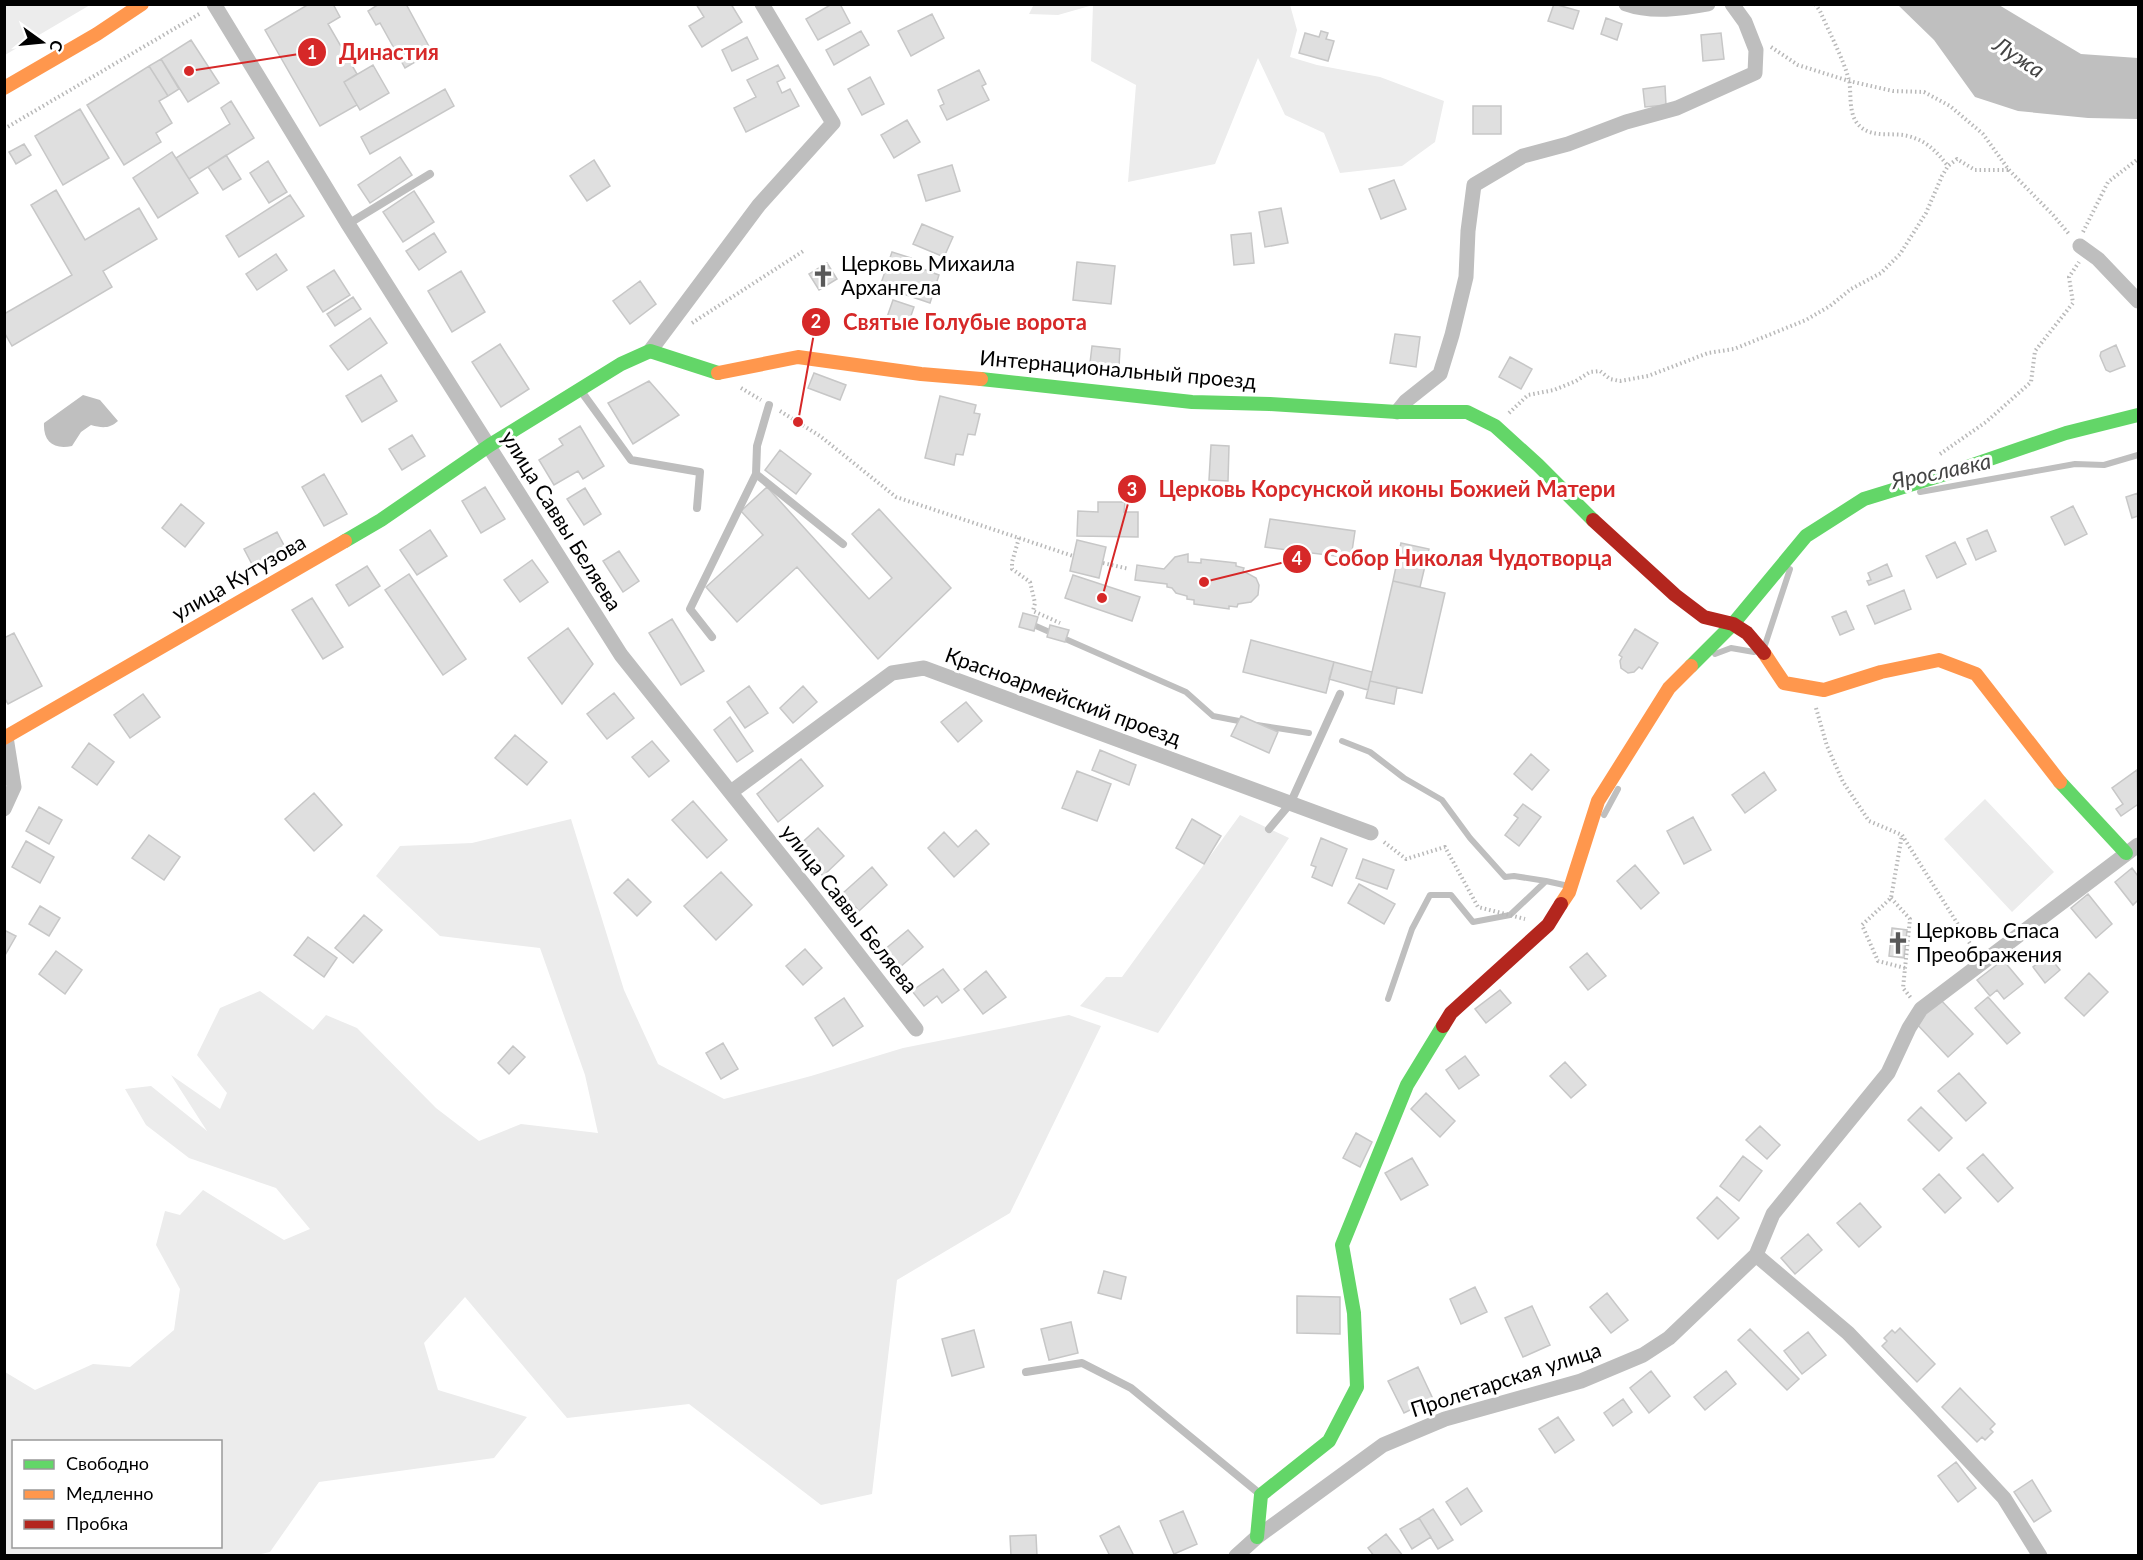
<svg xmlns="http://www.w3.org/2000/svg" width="2143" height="1560" viewBox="0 0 2143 1560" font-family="Lato,sans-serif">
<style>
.green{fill:#ececec;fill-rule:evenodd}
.water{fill:#bfbfbf}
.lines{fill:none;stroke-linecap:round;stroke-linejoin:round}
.stream{stroke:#bfbfbf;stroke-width:6}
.building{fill:#dfdfdf;stroke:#c7c7c7;stroke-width:1.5}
.path{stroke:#b9b9b9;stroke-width:4;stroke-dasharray:1.5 3;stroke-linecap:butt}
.lane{stroke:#bebebe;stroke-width:8}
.street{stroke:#bebebe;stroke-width:15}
.fast{stroke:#63d668;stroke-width:14}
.slow{stroke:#ff974d;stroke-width:14}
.jam{stroke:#b3261e;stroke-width:14}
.labels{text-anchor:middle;stroke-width:6;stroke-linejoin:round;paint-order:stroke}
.poi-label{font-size:21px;fill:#000;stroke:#fff;text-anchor:start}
.street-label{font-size:21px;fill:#000;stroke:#fff}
.water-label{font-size:22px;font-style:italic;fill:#444;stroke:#fff}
.leader{fill:none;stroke:#d62828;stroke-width:2}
.callout-dot{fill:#d62828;stroke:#fff;stroke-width:2}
.mark-label{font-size:18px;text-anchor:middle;font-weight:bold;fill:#fff}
.callout-label{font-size:22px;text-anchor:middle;font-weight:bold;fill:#d62828;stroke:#fff;stroke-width:6;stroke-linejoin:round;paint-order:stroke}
</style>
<rect width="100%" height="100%" fill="#fff"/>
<path class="green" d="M5 4H90V5L5 55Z
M1034 4 1290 5 1297 30 1290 57 1317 65 1380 77 1444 101 1435 142 1402 166 1340 173 1324 133 1285 115 1258 58 1215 164 1128 182 1136 85 1091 61 1093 5 1058 15 1029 14Z
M1985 799 2054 872 2012 912 1944 839Z
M1240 815 1289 838 1158 1033 1080 1006 1106 977H1122Z
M571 819 624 990 658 1064 724 1099 811 1076 903 1048 1069 1015 1101 1026 1010 1213 897 1280 872 1494 821 1505 689 1404 567 1418 465 1297 424 1343 438 1390 527 1417 494 1458 319 1482 270 1552 252 1556 5 1555V1372L35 1390 93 1364 130 1367 174 1330 180 1289 156 1245 165 1211 180 1215 203 1190 284 1240 310 1229 276 1188 189 1158 146 1125 125 1089 151 1086 207 1131 171 1075 220 1109 227 1093 197 1055 220 1008 260 991 313 1030 326 1015 357 1028 436 1108 479 1141 521 1124 598 1133 585 1075 540 948 440 936 376 876 400 846 472 843ZM14 1442H220V1546H14Z"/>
<path class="water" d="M1898 5H1999L2081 54 2138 58V119L2088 118 2018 111 1975 97 1934 40Z
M83 395 100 400 118 421C109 429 102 428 91 425L81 432 72 446C54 450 43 442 44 423Z"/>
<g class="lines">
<path class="stream" d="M1920 492 2075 464 2104 465 2138 455
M1029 623 1186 692 1213 716 1244 722
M1765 645 1790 569
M1715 654 1731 648 1754 652
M1257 725 1309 733
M1342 741 1370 752 1404 778 1442 800 1470 838 1505 877 1514 876 1546 881
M1604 815 1618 789
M1388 999 1412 929 1430 895H1451L1473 922 1510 915 1546 881 1564 885"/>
</g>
<path class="building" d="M309 4H333L340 17 328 24 357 74 344 82 357 105 320 126 265 30Z
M379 4H406L432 52 405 68 380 23 376 25 368 11Z
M696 4H731L742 22 702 47 689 26 704 17Z
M832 4H840L850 23 818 40 806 19Z
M1554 4 1579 11 1573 29 1548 21Z
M932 14 944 38 911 56 898 31Z
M1606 18 1622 24 1617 40 1601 34Z
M861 31 869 45 834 65 826 50Z
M1321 31 1328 33 1326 39 1334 41 1328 61 1299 53 1305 33 1319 37Z
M1721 33 1724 59 1703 61 1701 35Z
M747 37 758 59 732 71 722 50Z
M191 40 219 83 188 102 161 59Z
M161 59 179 89 168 96 149 66Z
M373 65 389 93 360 110 344 82Z
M778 65 785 78 777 82 782 93 790 89 799 106 746 132 734 108 756 97 747 80Z
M149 66 168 96 159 101 172 123 156 133 161 142 124 165 87 105Z
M979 70 986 84 982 86 989 100 947 120 940 106 944 104 938 90Z
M870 77 884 104 862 115 848 89Z
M1665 86 1666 105 1645 107 1643 89Z
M445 89 454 106 370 154 361 137Z
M231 101 254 138 189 179 176 158 230 124 221 108Z
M1473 106H1501V134H1473Z
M80 109 109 158 63 185 35 136Z
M907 120 920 142 894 158 881 135Z
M24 144 31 155 16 164 9 152Z
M172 152 198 193 158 218 133 178Z
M226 155 241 179 223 190 208 167Z
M400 157 412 175 370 203 358 185Z
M594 160 610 186 587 201 570 176Z
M268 161 287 192 269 203 250 173Z
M952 165 960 191 926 201 918 175Z
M1394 180 1406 209 1381 219 1369 189Z
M56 190 85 240 139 208 157 239 103 271 112 287 12 346 4 332V314L72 275 31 205Z
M414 191 434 222 403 242 383 212Z
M290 195 304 216 239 257 226 236Z
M1281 208 1288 243 1265 247 1259 212Z
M922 224 953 237 944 257 913 244Z
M434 233 446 252 419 270 406 251Z
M1251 233 1254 263 1234 265 1231 235Z
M892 252 911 258 909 264 939 275 930 303 880 286Z
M276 254 287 270 257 290 246 274Z
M1077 262 1115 266 1111 304 1073 300Z
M827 263 837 279 819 290 809 274Z
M334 270 350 295 323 312 307 287Z
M461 271 485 312 452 332 428 291Z
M640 281 656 304 630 324 613 301Z
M353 297 361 309 335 326 327 314Z
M893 300 914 307 906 330 885 323Z
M370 318 387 343 348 370 330 346Z
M1395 334 1420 337 1416 367 1390 363Z
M500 344 529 389 501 407 472 362Z
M2116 345 2125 366 2110 372 2106 370 2100 356 2101 352Z
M1092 346 1120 349 1119 366 1090 363Z
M1510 357 1532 369 1521 389 1499 377Z
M814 373 846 385 840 400 808 388Z
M381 375 397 401 362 422 346 396Z
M649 381 679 415 633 444 608 403Z
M940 396 976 405 974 413 980 414 975 435 968 434 963 455 956 454 954 465 925 458Z
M580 426 604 466 583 479 578 471 554 485 539 460 563 445 559 439Z
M412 435 425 456 402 470 389 449Z
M1211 445 1229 446 1228 481 1209 480Z
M780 450 811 474 796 494 765 470Z
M324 474 347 514 324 526 302 487Z
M485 487 505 519 481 533 462 501Z
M767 487 869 599 892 578 852 534 879 509 951 588 878 659 797 567 737 622 706 587 763 535 741 511Z
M585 488 601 514 584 525 567 499Z
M2138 493V516L2132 518 2126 497Z
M1098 502H1125L1124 512H1138V537L1077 536 1078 511 1098 512Z
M181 504 204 523 185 547 162 528Z
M2073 506 2087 534 2065 545 2051 517Z
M1270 519 1355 531 1351 558 1265 547Z
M430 530 447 556 417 575 400 550Z
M1987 530 1996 551 1976 560 1967 539Z
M277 532 287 551 254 568 244 549Z
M1077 540 1106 547 1099 578 1070 571Z
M1955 542 1966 564 1937 578 1926 556Z
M1401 543 1429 549 1420 587 1393 581Z
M619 551 639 581 623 592 603 561Z
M1188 554V562L1201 563V559L1236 563V566L1244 568 1243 571 1256 578 1259 585 1258 595 1251 602 1238 604 1237 607 1229 606V609L1194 604V600L1187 599V596L1176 593 1172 588 1167 587V584L1135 580 1137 565 1164 569 1175 557Z
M532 560 548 582 520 602 504 580Z
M1887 564 1892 576 1869 585 1867 581 1871 580 1868 573Z
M367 566 380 586 349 606 336 585Z
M409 574 466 659 443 675 385 590Z
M1073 575 1140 597 1132 621 1065 598Z
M1393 581 1445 593 1422 693 1370 681Z
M1904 590 1911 609 1875 624 1867 606Z
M312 598 343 647 323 659 292 610Z
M1846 611 1854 629 1840 635 1832 617Z
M1023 613 1038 617 1034 631 1019 627Z
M672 619 704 671 681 685 649 633Z
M1050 625 1069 630 1065 642 1047 637Z
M568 628 593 664 562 704 528 658Z
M1635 629 1658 643 1642 669 1639 667 1634 672 1628 673 1621 668 1620 661 1622 657 1619 655Z
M14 633 42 686 8 704 4 697V638Z
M1251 640 1334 662 1326 693 1243 672Z
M1334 662 1372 672 1368 690 1329 679Z
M1370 681 1397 687 1394 704 1366 698Z
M749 686 768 713 745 728 727 702Z
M803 686 817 702 793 723 780 708Z
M614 693 634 718 607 739 587 714Z
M143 694 160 717 130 738 114 715Z
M966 702 982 721 958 742 941 722Z
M1241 716 1278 732 1269 753 1231 736Z
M730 717 753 751 737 762 714 730Z
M515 735 547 762 527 785 495 758Z
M652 741 669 761 649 777 632 757Z
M89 743 114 762 97 785 72 767Z
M1100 750 1136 765 1129 785 1092 770Z
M1531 754 1549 770 1532 790 1514 774Z
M801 759 823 786 778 822 757 794Z
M2137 770 2138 807 2137 805 2121 816 2116 809 2123 804 2112 788Z
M1077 771 1111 784 1097 821 1062 808Z
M1764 772 1776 790 1745 813 1732 795Z
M314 793 342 825 314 851 285 819Z
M693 801 727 840 707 858 672 820Z
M1523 804 1541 817 1519 846 1505 835 1518 818 1514 815Z
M39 807 62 820 49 844 26 831Z
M1693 817 1711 850 1684 864 1667 831Z
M1192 819 1221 836 1204 864 1176 848Z
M818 828 844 856 823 876 797 847Z
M976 830 989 844 954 877 928 848 944 832 958 847Z
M149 835 180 857 164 880 132 858Z
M1321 838 1347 849 1332 886 1312 877 1316 867 1311 865Z
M26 841 54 857 40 883 12 867Z
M1363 859 1394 870 1387 889 1356 878Z
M1635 865 1659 893 1641 909 1617 881Z
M872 867 887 885 859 911 843 893Z
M2132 868 2138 876V900L2133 905 2115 882Z
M721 872 752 905 716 940 684 906Z
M628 879 651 902 637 916 614 893Z
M1359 884 1395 904 1384 924 1348 903Z
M2088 894 2112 924 2096 938 2071 908Z
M40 906 60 918 49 936 29 924Z
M364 915 382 930 353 963 335 948Z
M1892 928 1907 930 1904 958 1889 956Z
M4 930 16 936 4 957Z
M908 930 923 947 899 968 884 950Z
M308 937 337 958 324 977 294 955Z
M805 949 822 968 803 985 786 966Z
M56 951 82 970 65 994 39 974Z
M1587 953 1606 976 1588 990 1570 967Z
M2048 955 2060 970 2045 983 2033 967Z
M2003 960 2023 984 2004 999 1997 990 1990 996 1977 980Z
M943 969 959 990 942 1003 937 996 924 1006 912 991Z
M986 971 1006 997 983 1014 964 989Z
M2089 973 2108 992 2084 1016 2065 998Z
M1500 990 1511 1003 1486 1023 1475 1009Z
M1938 997 1973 1034 1948 1057 1913 1020Z
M1988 997 2020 1033 2007 1044 1975 1008Z
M844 998 863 1026 833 1046 815 1018Z
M723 1043 738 1069 721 1079 706 1053Z
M513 1046 525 1057 509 1074 498 1063Z
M1465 1056 1479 1075 1459 1089 1446 1070Z
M1565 1062 1586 1085 1571 1098 1550 1076Z
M1959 1073 1986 1103 1966 1121 1938 1091Z
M1426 1093 1455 1121 1440 1137 1411 1109Z
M1921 1107 1952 1138 1939 1151 1908 1120Z
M1760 1126 1780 1145 1767 1159 1746 1140Z
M1356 1133 1372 1142 1360 1167 1343 1158Z
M1983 1154 2013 1188 1998 1202 1967 1168Z
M1743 1156 1762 1171 1739 1201 1720 1186Z
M1412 1158 1428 1185 1401 1200 1385 1173Z
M1939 1174 1961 1198 1945 1213 1923 1189Z
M1717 1197 1739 1218 1718 1239 1697 1218Z
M1860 1203 1881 1227 1859 1247 1837 1223Z
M1808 1234 1822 1250 1795 1274 1781 1258Z
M1104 1271 1126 1277 1121 1299 1098 1293Z
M1475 1287 1487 1312 1461 1324 1450 1299Z
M1607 1293 1628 1320 1611 1333 1590 1307Z
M1297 1296 1340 1297V1334L1297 1333Z
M1532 1306 1550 1345 1523 1357 1505 1318Z
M1071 1322 1078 1353 1049 1360 1041 1329Z
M1900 1328 1935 1364 1917 1382 1882 1346 1887 1341 1884 1338 1892 1330 1895 1333Z
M1750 1329 1799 1379 1787 1390 1738 1340Z
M974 1330 984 1367 952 1376 942 1339Z
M1808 1332 1826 1355 1802 1374 1784 1351Z
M1418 1367 1433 1399 1404 1413 1388 1381Z
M1651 1371 1670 1396 1649 1413 1630 1388Z
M1726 1371 1736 1384 1705 1410 1694 1397Z
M1960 1388 1995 1424 1990 1429 1993 1432 1985 1440 1982 1437 1977 1442 1942 1407Z
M1623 1399 1632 1412 1613 1426 1604 1413Z
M1558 1417 1574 1440 1555 1453 1539 1429Z
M1956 1462 1976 1488 1958 1502 1938 1476Z
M2032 1480 2051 1511 2034 1522 2014 1492Z
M1467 1488 1482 1511 1461 1525 1446 1502Z
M1433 1509 1453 1540 1438 1549 1419 1518Z
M1183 1511 1197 1544 1174 1554 1160 1521Z
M1419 1518 1431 1537 1412 1549 1400 1529Z
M1119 1526 1134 1556H1110L1100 1536Z
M1386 1534 1403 1556H1374L1368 1548Z
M1036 1535 1037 1556H1011L1010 1536Z"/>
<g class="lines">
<path class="path" d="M1815 4 1820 11C1829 32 1843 58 1849 80 1852 95 1847 117 1862 128 1875 138 1893 132 1908 136 1927 141 1936 151 1948 166
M1771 47 1798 65 1849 81 1893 91 1924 92 1950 106 1983 134 2009 170 2053 215 2069 234
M4 129 201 13
M2083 232 2108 182 2138 159
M692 323 805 250
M741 388 761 400
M780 411 820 436 896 497 1073 556
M1509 413 1528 395 1554 390 1576 381 1590 372 1600 371 1610 379 1620 381 1648 376 1708 353 1734 349 1806 320 1830 306 1851 289 1881 273 1900 254 1926 213 1942 176 1948 166 1957 159 1975 170H2009
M1940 454 1986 422 2031 382 2035 351 2073 303 2069 277 2079 262
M1019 538 1012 562V569L1030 582 1035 603 1033 611 1060 623
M1103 563 1129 569
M1816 708 1827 746 1843 782 1869 821 1902 835
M1384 842 1406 859 1445 847 1478 907 1525 919
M1891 898 1910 919 1903 988 1911 998
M1905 968 1878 961 1862 925 1891 898 1902 835 1974 950"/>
<path class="lane" d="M348 224 430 174
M581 391 631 460 700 472 697 508
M769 405 757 446 756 474 843 544
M712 637 690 609 756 474
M1269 829 1290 804 1340 694
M1026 1372 1082 1363 1131 1388 1260 1494"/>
<path class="street" d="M214 4 348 224 621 655 813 896 916 1029
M1626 4C1651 13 1681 9 1708 4
M2080 246 2098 259 2138 301
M650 351 759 205 833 123 762 4
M1397 412 1406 401 1440 374 1452 335 1466 277 1468 231 1474 185 1523 156 1568 144 1626 122 1677 108 1755 73 1756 50 1745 22 1732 4
M731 792 892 673 924 668 1371 833
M4 809 14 787 6 737
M1756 1255 1848 1333 1920 1408 2004 1498 2040 1556
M1236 1556 1257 1537 1383 1445 1445 1419 1581 1381 1643 1355 1669 1338 1756 1255 1773 1214 1888 1073 1909 1028 1921 1009 2138 845"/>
<path class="fast" d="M981 379 1192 402 1270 404 1397 412H1467L1495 426 1538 465 1593 520
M345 541 381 520 490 445 621 364 650 351 718 373
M1691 666 1733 624 1806 536 1864 499 1955 471 2066 433 2138 415
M2060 782 2126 853
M1257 1537 1261 1495 1329 1441 1357 1387 1354 1313 1342 1245 1407 1085 1443 1026"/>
<path class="slow" d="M4 88 97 34 142 4
M718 373 798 357 921 374 981 379
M1764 653 1784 683 1824 690 1881 672 1939 660 1976 674 2060 782
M4 738 345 541
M1561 904 1569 892 1598 801 1669 688 1691 666"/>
<path class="jam" d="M1593 520 1675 595 1704 617 1733 624 1747 633 1764 653
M1443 1026 1451 1013 1548 925 1561 904"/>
</g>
<defs>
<g id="church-bare" transform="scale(1.8)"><path d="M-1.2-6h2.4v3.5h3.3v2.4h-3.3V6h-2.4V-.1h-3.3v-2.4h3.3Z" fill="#595959" stroke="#fff" stroke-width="2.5" paint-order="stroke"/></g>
</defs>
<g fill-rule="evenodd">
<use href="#church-bare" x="823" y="276"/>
<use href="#church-bare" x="1898" y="943"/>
</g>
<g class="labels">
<g class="poi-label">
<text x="841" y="271">Церковь Михаила<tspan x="841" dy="24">Архангела</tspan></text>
<text x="1916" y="938">Церковь Спаса<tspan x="1916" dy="24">Преображения</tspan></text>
</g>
<g class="street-label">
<text transform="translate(1118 370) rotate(5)" y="7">Интернациональный проезд</text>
<text transform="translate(561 521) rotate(58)" y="7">улица Саввы Беляева</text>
<text transform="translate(239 578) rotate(-30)" y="7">улица Кутузова</text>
<text transform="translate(1063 697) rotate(20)" y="7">Красноармейский проезд</text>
<text transform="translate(849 909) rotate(52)" y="7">улица Саввы Беляева</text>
<text transform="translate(1506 1380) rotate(-18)" y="7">Пролетарская улица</text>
</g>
<g class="water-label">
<text transform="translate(2019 57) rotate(33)" y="8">Лужа</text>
<text transform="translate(1941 471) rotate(-12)" y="8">Ярославка</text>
</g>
</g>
<path class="leader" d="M189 71L312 52M798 422L816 322M1102 598L1132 489M1204 582L1297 559"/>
<g class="callout-dot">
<circle cx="189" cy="71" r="6"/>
<circle cx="798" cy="422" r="6"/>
<circle cx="1102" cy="598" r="6"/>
<circle cx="1204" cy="582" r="6"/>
<circle cx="312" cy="52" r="15"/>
<circle cx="816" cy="322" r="15"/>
<circle cx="1132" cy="489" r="15"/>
<circle cx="1297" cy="559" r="15"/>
</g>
<g class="mark-label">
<text x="312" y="59">1</text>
<text x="816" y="328">2</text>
<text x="1132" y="496">3</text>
<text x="1297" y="565">4</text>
</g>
<g class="callout-label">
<text x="389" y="60">Династия</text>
<text x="965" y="330">Святые Голубые ворота</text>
<text x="1387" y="497">Церковь Корсунской иконы Божией Матери</text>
<text x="1468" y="566">Собор Николая Чудотворца</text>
</g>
<rect width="2143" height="1560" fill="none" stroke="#000000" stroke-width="12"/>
<rect x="12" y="1440" width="210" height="108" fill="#ffffff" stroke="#999999" stroke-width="1.5"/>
<rect x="24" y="1460" width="30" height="9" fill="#63d668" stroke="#999999" stroke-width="1.5"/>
<text x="66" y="1470" font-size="18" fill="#000000">Свободно</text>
<rect x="24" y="1490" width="30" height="9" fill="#ff974d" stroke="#999999" stroke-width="1.5"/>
<text x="66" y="1500" font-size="18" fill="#000000">Медленно</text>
<rect x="24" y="1520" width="30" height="9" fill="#b3261e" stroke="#999999" stroke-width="1.5"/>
<text x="66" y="1530" font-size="18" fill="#000000">Пробка</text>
<g transform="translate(42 42) rotate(105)" stroke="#ffffff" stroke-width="4.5" paint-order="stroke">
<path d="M0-4.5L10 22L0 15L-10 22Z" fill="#000000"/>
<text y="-9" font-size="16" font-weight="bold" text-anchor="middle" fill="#000000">С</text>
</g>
</svg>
